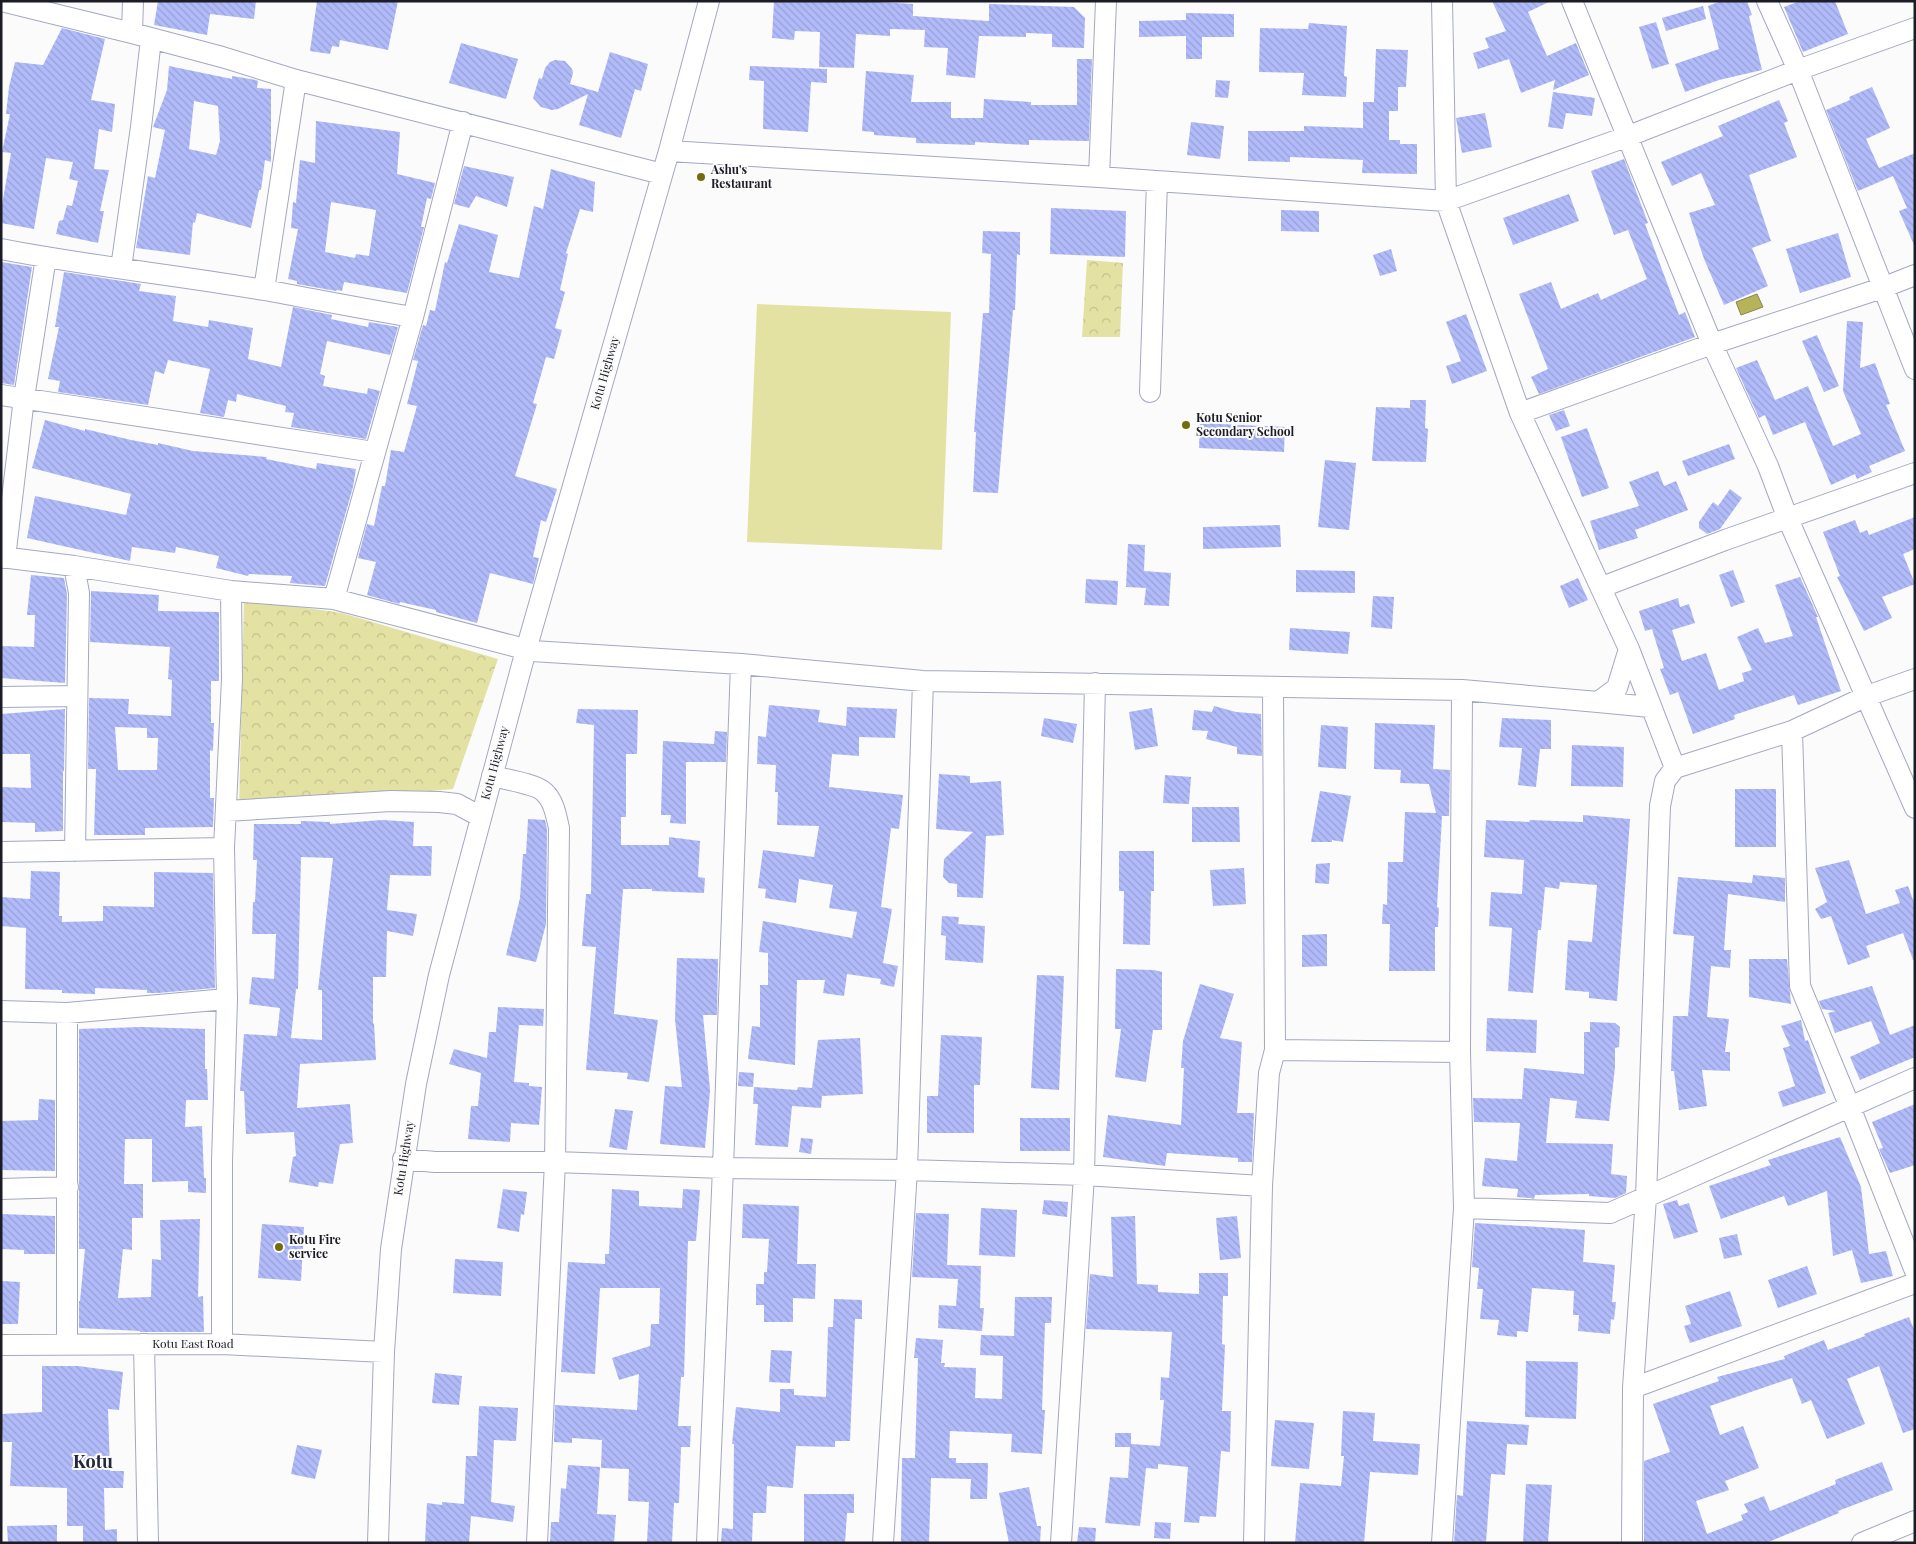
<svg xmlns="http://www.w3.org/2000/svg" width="1916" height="1544" viewBox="0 0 1916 1544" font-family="'Playfair Display',serif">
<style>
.park{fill:url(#park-crowns)}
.pitch{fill:#e4e2a3}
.water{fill:#b6b35b;stroke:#88864b}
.building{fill:url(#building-back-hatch);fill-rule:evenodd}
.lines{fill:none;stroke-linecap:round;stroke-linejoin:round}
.minor-casing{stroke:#a3a8c1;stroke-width:22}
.minor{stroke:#fff;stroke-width:20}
.poi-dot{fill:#726d0c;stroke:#fbfbfb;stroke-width:2}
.labels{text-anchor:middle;stroke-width:4;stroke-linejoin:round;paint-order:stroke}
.poi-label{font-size:12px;font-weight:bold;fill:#1b1c26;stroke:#fbfbfb;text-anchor:start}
.street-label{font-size:12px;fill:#1b1c26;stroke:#fbfbfb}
.district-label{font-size:18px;font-weight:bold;fill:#25283c;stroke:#fbfbfb}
</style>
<defs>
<pattern id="park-crowns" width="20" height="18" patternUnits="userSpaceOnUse" patternTransform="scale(1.25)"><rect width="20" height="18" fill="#e4e2a3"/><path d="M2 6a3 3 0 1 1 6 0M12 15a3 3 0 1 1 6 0" fill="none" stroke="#c3c18c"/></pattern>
<pattern id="building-back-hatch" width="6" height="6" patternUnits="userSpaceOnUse" patternTransform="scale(1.25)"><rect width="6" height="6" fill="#b1bbf9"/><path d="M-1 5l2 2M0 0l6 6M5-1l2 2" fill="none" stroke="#98a0d5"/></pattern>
</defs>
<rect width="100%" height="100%" fill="#fbfbfb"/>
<path class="park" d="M1087 260 1123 263 1120 337H1082Z
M244 599 342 613 498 659 453 789 239 808Z"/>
<path class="pitch" d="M757 304 951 312 942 550 747 542Z"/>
<path class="water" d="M1757 294 1763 307 1741 315 1736 302Z"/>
<path class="building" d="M158 1H256L254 19 210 14 207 35 154 25Z
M317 1H398L388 50 340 40 339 47 332 46 330 54 310 51Z
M774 1H861L913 4V16L989 21V4L1074 7 1085 18 1084 48 1052 47V34L1026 33V37L979 36 975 78 946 75 948 48 924 47 925 30 890 29V36L856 34 854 68 819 67 820 32 795 31 794 40 772 38Z
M1492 1H1551L1528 12 1547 56 1576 43 1589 75 1553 90 1555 80 1521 93 1509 59 1478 69 1473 53 1489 48 1485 38 1506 31Z
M1721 1H1747L1752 15 1749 16 1762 70 1719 80 1685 92 1675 64 1719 49 1708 6Z
M1800 1H1835L1848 34 1803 52 1784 7Z
M1703 6 1706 19 1666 31 1662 18Z
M1186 13 1234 14V37H1202V59H1186V36L1139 37V21L1186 20Z
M1656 22 1669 64 1652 69 1639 27Z
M1309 23 1347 26 1344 76 1347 77 1346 97 1302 95 1304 73 1259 72 1260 28 1308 29Z
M62 28 105 39 91 100 115 104 112 132 99 129 94 169 109 170 100 211H104L98 243 56 234 59 221 63 220 67 205 72 206 78 181 69 179 73 162 46 158 34 229 1 223V211L11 153 2 152 10 114H6L9 87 15 62 43 65Z
M461 43 518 59 506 99 449 83Z
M1376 49 1408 50 1406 87H1398V111H1389V140H1400V144H1417V174L1362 173 1363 160 1290 157V162L1248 161V131H1304V126L1363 128V102H1374Z
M610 52 648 64 641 91 635 89 621 138 579 125 588 94 558 109 552 110 541 107 533 98 539 78 542 79 545 68 550 62 555 60 565 61 572 69 573 73 570 84 598 92Z
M1077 59H1092L1089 141 1029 140V145L975 142V145L916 143V138L874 135V132L862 131 866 71 914 75 911 102H951V118H983L984 99 1031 102V105H1077Z
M169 66 232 79V76L256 80 258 81 257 88 271 89V162L265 160 261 190H259L251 228 197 213 195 223 193 222 190 255 136 248 148 176 155 178 165 130 153 127 167 90ZM194 101 218 106 220 141 216 155 189 149Z
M750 66 827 69V83L811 82 808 132 763 129 764 81 749 80Z
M1216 80 1230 81 1228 98 1215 97Z
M1872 87 1890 128 1866 139 1879 168 1915 153V247L1899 211 1907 208 1893 176 1858 191 1826 110 1850 100 1849 97Z
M1553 92 1595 98 1592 116 1566 113 1563 129 1548 127Z
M1779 100 1788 121 1784 123 1797 157 1749 175 1771 241 1752 248 1768 286 1724 305 1704 259 1689 213 1715 205 1701 173 1672 186 1661 162 1723 136 1718 126Z
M1485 113 1492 147 1462 153 1456 118Z
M316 121 400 132 397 174 435 183 431 199 427 198 421 227H424L407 293 344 282 342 291 337 290 336 291 297 284V281L288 279 298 229 291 228 293 202 296 203 300 160 315 163ZM331 202 376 210 369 256 356 254 355 258 325 252Z
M1191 122 1224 126 1220 159 1187 155Z
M1624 159 1648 223 1645 224 1679 315 1685 312 1695 337 1539 394 1531 377 1548 369 1519 294 1551 282 1561 309 1598 293 1601 300 1647 279 1628 230 1614 235 1591 171Z
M464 166 514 177 507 207 476 196 469 208 454 204Z
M551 169 595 182 593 212 580 209 566 253 568 254 560 290 565 292 555 328 562 330 554 359 546 357 533 403 537 404 515 476 557 489 546 522 541 520 533 557 539 558 533 584 490 573 477 623 436 612V610L400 602 399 604 367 595 376 562 358 558 367 524 374 526 382 486H385L391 450 404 452 417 406 407 404 418 361 413 360 423 325 426 326 430 310 435 311 445 262 447 263 459 224 498 235 489 272 519 278 534 206 543 209Z
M1569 194 1579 221 1513 245 1503 218Z
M1051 208 1126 211 1125 257 1050 254Z
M1281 210 1319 211V232L1281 231Z
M983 231 1020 232V255L1017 254 1015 310H1013L998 493 973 492 976 432H974L983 313H989L991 254 982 253Z
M1838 233 1851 277 1800 293 1786 249Z
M1391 249 1397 271 1380 276 1373 255Z
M1 262 32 267 14 385 1 383Z
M64 272 141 284 139 291 176 296 173 321 208 327 209 320 253 328 248 359 281 367 293 307 332 315 331 319 368 327 369 322 398 327 390 355 327 341 320 374 325 376 323 386 367 394 368 388 380 391 366 439 291 427 294 413 285 412 286 406 237 394 236 402 228 400 224 417 200 413 210 369 168 360 164 374 155 371 148 405 58 392 60 381 48 379 59 327H55Z
M1466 314 1487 371 1452 384 1446 366 1461 361 1446 322Z
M1847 321 1863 322 1860 368 1875 363 1890 404 1886 405 1905 451 1869 466 1872 472 1857 479 1855 474 1831 485 1805 422 1773 435 1765 415 1759 418 1736 368 1757 360 1775 400 1808 386 1833 446 1861 434 1843 391Z
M1817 335 1839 386 1824 392 1802 341Z
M1410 400H1426L1425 428 1428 429 1426 462 1372 461 1376 407 1410 408Z
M1564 410 1570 426 1556 431 1549 415Z
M45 420 85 431V429L131 440 158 445V443L193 451 267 457 266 459 316 469 317 463 356 469 353 487 325 586 290 583 292 576 249 574 248 576 216 568 219 556 176 547 175 553 132 547 130 561 27 538 35 496 126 515 131 494 32 468Z
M1200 423 1285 427 1284 452 1199 448Z
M1587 428 1609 488 1582 497 1561 437Z
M1729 444 1735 459 1688 476 1682 461Z
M1325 460 1356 463 1349 530 1318 527Z
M1658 471 1664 486 1676 481 1688 510 1635 530 1638 538 1599 550 1590 521 1639 506 1629 482Z
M1730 489 1742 498 1720 529 1707 534 1699 528V522L1713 502 1718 506Z
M1915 517V549L1903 554 1915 584 1882 597 1892 618 1864 631 1837 577 1840 576 1823 532 1855 520 1860 533 1867 530 1869 535Z
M1280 525 1281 547 1203 549V527Z
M1128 544 1145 545 1144 571 1171 573 1169 606 1144 605 1146 588 1126 587Z
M1296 570 1355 571V593L1296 592Z
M1733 570 1745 602 1731 607 1719 575Z
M31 575 64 578 67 594 65 683 1 678V646L34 647 35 615H27Z
M1800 577 1818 617H1816L1841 691 1798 705 1794 695 1734 715 1735 719 1693 734 1678 692 1670 695 1660 669 1664 668 1652 629 1645 631 1639 611 1678 598 1680 607 1689 604 1695 623 1672 630 1682 661 1706 653 1719 690 1744 681 1742 673 1752 670 1737 637 1758 628 1765 643 1793 636 1775 585Z
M1578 578 1588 600 1569 608 1560 586Z
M1086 579 1118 581 1117 605 1085 603Z
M91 591 159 595 158 611 219 612V681H211V723H214L213 751 210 750V798H214L213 827 145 828V835H94L96 769H88L89 698 129 699 128 714 171 716 172 680 168 679 170 647 90 642ZM115 727 147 728V738H158L157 770H118Z
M1373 596 1394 597 1392 629 1371 627Z
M1290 628 1350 632 1348 654 1289 650Z
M769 705 820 710 818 722 846 726 847 707 897 709 895 738 859 737V756L832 754 829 787 903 795 899 829 891 828 881 907 892 909 883 963 898 966 894 987 880 984 881 979 847 974 844 996 823 993 825 980H797L795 1065 748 1059 752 1026 760 1027V985H768V953L759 952 763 921 852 938 857 912 829 908 833 885 799 879 796 903 765 898 766 889 758 888 763 850 814 857 819 826 777 825 778 792H775L776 765 757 764 758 736 766 737Z
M1214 706 1236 712 1261 714 1262 756 1237 754V747L1206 739 1208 731 1192 730 1194 710 1212 712Z
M1152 708 1158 746 1135 750 1129 712Z
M65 709 64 771H63V831L35 832V823L1 822V787L31 788 30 754H1V714Z
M578 709 638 710 637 754H626V817H621V845H669V837L700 841 698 877 705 878 704 893 652 891V889H623L614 1014 658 1020 649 1082 627 1079 628 1073 586 1070 596 947 582 946 586 894H591L594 725 576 723Z
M1044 718 1077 724 1073 743 1041 736Z
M1502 718 1551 720V749H1540L1536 787 1518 785 1522 748 1499 747Z
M1375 723 1435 725 1433 769 1450 770 1449 816H1442L1437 907 1439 908 1438 927H1435V971H1389L1390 924H1382L1383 904 1387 905 1388 862H1403L1405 812 1436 813 1429 784 1400 783 1401 770 1374 769Z
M1321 725 1348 727 1346 769 1318 767Z
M715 731 727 732 726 762H686V824L670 823 671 815H661L663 741 714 744Z
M1572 745 1624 747 1623 787 1571 786Z
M939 774 970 776V783L1001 781 1004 835 986 836 983 898 957 897V884L949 883 943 877 944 859 973 832 936 829Z
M1165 775 1191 777 1189 804 1163 803Z
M1735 789H1776V847H1735Z
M1320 791 1351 796 1343 842 1332 840V842H1311Z
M1192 807H1239L1240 842H1192Z
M1583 815 1630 819 1617 1001 1589 998V992L1565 990 1568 940 1592 942 1597 885 1560 882 1559 889 1545 887 1541 930H1538L1533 993 1508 991 1512 928 1489 926 1491 892 1522 894 1524 860 1484 857 1486 820 1529 822 1530 820 1583 822Z
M528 819 545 820 547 829 546 924 536 962 506 955 520 898 523 854H526Z
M382 820 414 822 413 846H432L431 876 390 875 387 910 417 914 413 936 387 931 386 977H373V1024L374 1023 376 1060 300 1064 297 1108 350 1104 353 1143 340 1144 333 1184 319 1182 318 1187 289 1182 293 1157 296 1156 294 1132 246 1134 244 1091H240L244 1034 277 1036 280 1008 249 1004 252 977 274 979 276 934H252L253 902H255L257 860H253L254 824H301V821L330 822V824ZM301 857 333 858 318 990H322V1040L291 1038 296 989H298Z
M1119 851H1154V891H1151L1150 945 1123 944 1124 891H1119Z
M1849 860 1866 914 1900 903 1895 890 1908 886 1915 905V960H1913L1903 933 1866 946 1870 957 1848 965 1831 916 1821 919 1815 909 1827 902 1815 868Z
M1330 863 1329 884 1315 883 1316 864Z
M1244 868 1246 904 1213 906 1210 870Z
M31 871 60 872 59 916H62V922L103 921V906L154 907V872L213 873 215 988 158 993H147V990L95 988V994L62 993V990L25 989 26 928 1 926V897L30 899Z
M1753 875 1785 878V902L1728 894 1724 950H1731L1730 968 1711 966 1707 1017 1729 1019 1725 1052H1730V1071L1702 1070 1707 1106 1679 1110 1674 1071H1671L1673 1016H1688L1694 936 1673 934 1678 877 1752 883Z
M942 916 959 917 958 924 985 926 983 963 945 960 946 936 941 935Z
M1327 934V966L1302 967V935Z
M677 958 718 959 717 1015H703L710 1090 705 1148 660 1144 665 1086 682 1087 675 1019Z
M1749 959H1787L1791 1004 1749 997Z
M1116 969 1154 970 1162 972V1030H1153L1146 1082 1115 1077 1121 1029H1115Z
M1037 975 1064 976 1059 1090 1031 1088Z
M1200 984 1234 994 1220 1038 1242 1042 1237 1113H1254L1252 1162H1238V1158L1167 1153 1165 1166 1103 1157 1108 1115 1181 1125 1184 1068H1181L1183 1041Z
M1872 986 1890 1035 1915 1025V1057L1860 1080 1850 1057 1880 1043 1871 1021 1835 1033 1828 1013 1836 1011 1822 1009 1819 1001Z
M498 1007 544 1009 543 1026 519 1025 514 1082 529 1083V1086L542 1087 539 1125 511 1123 510 1142 468 1139 471 1106H478L481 1073 449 1064 454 1049 487 1058 489 1032H496Z
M1487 1018 1537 1020 1536 1053 1486 1051Z
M1801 1020 1805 1041 1808 1040 1826 1093 1783 1107 1778 1092 1795 1086 1783 1048 1790 1046 1781 1026Z
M1590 1022 1615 1023 1620 1027 1619 1047 1615 1048V1067L1609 1121 1575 1118 1577 1101 1550 1098 1546 1143 1613 1144 1611 1174 1627 1176 1626 1193 1615 1198 1589 1196V1194L1535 1195 1534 1199 1530 1198 1517 1197 1518 1189 1482 1186 1485 1158 1517 1161 1520 1123 1474 1122 1473 1098 1522 1099 1524 1068 1584 1074V1032H1590Z
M142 1027 205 1029V1069H207L208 1100H186L185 1127 202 1126 204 1178H206V1193L188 1192V1181L152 1182V1139H125L124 1184H143V1218H132V1250L123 1249 118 1298 151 1297 152 1259 161 1260 160 1220 200 1219 198 1297 203 1296 204 1332H140V1331L79 1328V1301H80L85 1249H79V1029Z
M941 1035 982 1037 980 1085H974V1133H927V1096H938Z
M860 1038 863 1094 822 1096 821 1108 792 1106 788 1147 755 1145 758 1104H753L754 1087 797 1090 798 1087 812 1088 818 1040Z
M739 1072 754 1073 753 1087 738 1086Z
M39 1099 55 1100V1171L1 1170V1121L38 1120Z
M1915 1104V1165L1890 1173 1879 1149 1883 1148 1872 1122Z
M615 1109 633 1111 627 1150 609 1147Z
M1020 1118H1070V1151H1020Z
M1840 1137 1861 1187 1869 1254 1886 1251 1893 1276 1861 1283 1852 1250 1833 1256 1827 1191 1788 1206 1784 1196 1721 1219 1709 1186 1771 1165 1768 1160Z
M801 1138 813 1139 811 1154 799 1152Z
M503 1189 527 1192 524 1215 521 1214 519 1232 497 1228Z
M612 1189 639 1191V1206L682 1208 683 1189 700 1190 696 1241H688L684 1377H681L678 1426H691L690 1447H681L679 1503H674L672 1543H647L649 1502 628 1501 629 1469 601 1468 602 1440 572 1438V1443L554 1442 555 1405 637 1410 639 1374 619 1380 612 1358 650 1346 651 1324H659L660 1288H600L595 1374 561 1372 568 1262 605 1264V1254H609Z
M1044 1200 1068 1202 1067 1217 1042 1214Z
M1677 1200 1679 1206 1689 1203 1698 1232 1674 1239 1663 1204Z
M743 1204 799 1206 797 1264H816L815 1299 793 1298V1322H764V1305H756V1284H764V1272H767L769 1239 742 1238Z
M981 1208 1017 1210 1015 1257 979 1255Z
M916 1213 949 1214 947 1265 981 1266 980 1308H984L982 1331 938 1328 939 1305 956 1306 958 1279 912 1277Z
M1 1214 55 1216V1254H24V1250L1 1249Z
M1135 1216 1137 1284 1158 1285V1292L1199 1294V1273H1228V1296H1223L1222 1344 1225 1345 1222 1411H1231L1230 1452 1221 1451 1216 1517 1200 1516 1199 1523 1184 1522 1188 1467 1158 1464V1469L1146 1468 1140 1526 1105 1523 1110 1477 1128 1478 1130 1447H1115V1433H1131V1444L1160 1446 1164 1400H1160L1161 1377 1169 1378 1172 1332 1086 1329 1090 1274 1113 1277 1111 1217Z
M1237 1216 1241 1258 1220 1260 1216 1218Z
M1475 1223 1585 1230 1583 1262 1615 1265 1612 1302H1616L1614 1320 1611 1319 1610 1334 1578 1331 1579 1315H1573L1574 1291 1532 1288 1528 1332 1517 1331V1337L1497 1335 1499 1320 1480 1319 1483 1289H1477L1479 1268 1472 1267Z
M262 1224 304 1227 301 1281 258 1278Z
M1737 1234 1742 1255 1724 1259 1719 1238Z
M455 1259 503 1262 501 1296 453 1293Z
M1807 1266 1817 1294 1778 1308 1768 1280Z
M1 1281 20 1282 18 1324H1Z
M1730 1291 1742 1326 1690 1343 1684 1326 1691 1324 1685 1306Z
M1015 1297H1052L1051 1323H1045L1042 1410H1045L1042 1454 1011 1452 1012 1434 950 1431 949 1458H956V1463H988L987 1499H970L971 1479 931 1478 929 1543H901L902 1458H915L918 1358H914L916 1338 943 1340 941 1363H945L944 1367 976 1368 975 1398 1002 1399 1003 1356 980 1355 981 1335 1014 1336Z
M834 1299 862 1300V1319H855L850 1441H835V1447L796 1446 793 1488 767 1486 766 1513H753L752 1543 721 1542 722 1528 733 1529 734 1444H732L736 1407 780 1412V1389H794V1395L826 1397 828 1327H833Z
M1909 1317 1915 1332V1429L1903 1433 1879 1366 1847 1379 1865 1424 1827 1439 1811 1400 1802 1404 1792 1378 1710 1406 1720 1435 1743 1426 1759 1468 1725 1481 1729 1490 1696 1501 1707 1534 1743 1520 1741 1515 1748 1512 1744 1504 1764 1496 1770 1511 1836 1484 1835 1480 1882 1462 1893 1490 1838 1511 1839 1513 1766 1543H1644V1461L1670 1452 1653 1404 1719 1381 1717 1377 1785 1359 1784 1356 1824 1340 1828 1350 1865 1336 1864 1334Z
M771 1350 792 1351 790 1383 769 1382Z
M1526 1361 1578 1362 1576 1419 1525 1417Z
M42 1366H78L123 1372 119 1410 108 1409 110 1471H124L123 1488H104L105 1530 117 1529V1543H83V1526H67V1488L10 1486 12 1442H3L1 1414 42 1412Z
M435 1373 462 1376 459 1405 432 1403Z
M479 1406 518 1408 516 1441 494 1440 491 1502 515 1506 513 1522 471 1516 469 1543 425 1542 427 1503 442 1505V1502L464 1504 466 1456H477Z
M1343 1411 1375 1413 1373 1441 1420 1444 1418 1475 1370 1472 1364 1543H1295L1300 1483 1341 1486 1344 1456H1341Z
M1275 1420 1314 1423 1309 1469 1271 1466Z
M1467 1421 1529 1425 1527 1445 1507 1444 1505 1475 1491 1474 1486 1543H1454L1457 1495 1463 1496Z
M297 1445 322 1450 315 1479 291 1474Z
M568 1465 600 1467 597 1514 616 1515 614 1543H550L551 1522H559L561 1488 566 1489Z
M1526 1484 1552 1485 1548 1543H1523Z
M1029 1487 1037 1526H1041L1040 1543H1009L999 1493Z
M804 1494H854V1513H847L845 1543H804Z
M1155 1522 1171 1523 1170 1539 1154 1538Z
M57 1525V1543H8L7 1526Z
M1079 1527 1096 1528 1095 1543H1077Z"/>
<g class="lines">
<g class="minor-casing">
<path id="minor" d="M1 1 132 33 222 57 296 80 662 174
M1442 1 1446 201 1520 413 1629 649 1675 768 1665 781 1660 806 1646 1197 1633 1388 1632 1543
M1572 1 1712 344 1768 466 1788 519 1915 808
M1767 1 1798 70 1915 369
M132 33 133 1
M669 151 1099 177 1446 201 1626 137 1798 70 1915 28
M1099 177 1106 1
M1 249C88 266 177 275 264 290 314 299 363 309 413 317
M121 268 141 127 151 39
M264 290 296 80
M1150 392 1157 181
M1 395 374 452
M1520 413 1712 344 1882 288 1915 275
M1 557 74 566 231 591 334 599 532 651 741 664 923 681 1462 690 1598 702 1617 688 1629 649
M5 558 24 398 46 257
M74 566 79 593 75 851
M1602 587 1725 540 1915 473
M334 599 413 317 463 122
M1 697 76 696
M1598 702 1650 707
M1792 731 1800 986 1850 1107 1915 1271
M1675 768 1792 731 1867 696 1915 679
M492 776C503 779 536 784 544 792 554 801 556 815 559 828L555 1162 537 1543
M227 811 391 801 439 802 457 804 481 817
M1 852 224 848
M1 1011 67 1013 227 999
M67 1013V1344
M1275 1050 1460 1052
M403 1159 435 1162H555L723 1168 907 1170 1084 1175 1262 1186
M1 1189 68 1187
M1464 1208 1610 1213 1915 1078
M144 1344 148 1543
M222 1344V1161L227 999 224 848 232 679 231 591
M1 1345 222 1344 384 1352
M1633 1388 1915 1283
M378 1543 384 1352 391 1249 416 1084 439 975 526 650 669 151 709 1
M707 1543 723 1168 741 664
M883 1543 907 1170 923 681
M1061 1543 1084 1175 1095 683
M1254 1543 1262 1186 1269 1073 1275 1050 1273 688
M1442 1543 1464 1208 1460 1052 1462 690
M1862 1543 1915 1521"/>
</g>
<use href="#minor" class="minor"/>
</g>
<g class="poi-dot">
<circle cx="701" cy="177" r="5"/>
<circle cx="1186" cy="425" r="5"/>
<circle cx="279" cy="1247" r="5"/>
</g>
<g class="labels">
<g class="poi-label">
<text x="711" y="174">Ashu's<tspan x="711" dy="14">Restaurant</tspan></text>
<text x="1196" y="422">Kotu Senior<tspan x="1196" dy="14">Secondary School</tspan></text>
<text x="289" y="1244">Kotu Fire<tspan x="289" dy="14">service</tspan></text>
</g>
<g class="street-label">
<text transform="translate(605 373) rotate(-74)" y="4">Kotu Highway</text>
<text transform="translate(495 763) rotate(-75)" y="4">Kotu Highway</text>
<text transform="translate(404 1158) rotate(-81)" y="4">Kotu Highway</text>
<text x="193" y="1348">Kotu East Road</text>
</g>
<g class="district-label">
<text x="93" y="1468">Kotu</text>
</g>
</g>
<rect width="1916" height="1544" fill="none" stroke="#1b1c26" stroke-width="5"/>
</svg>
